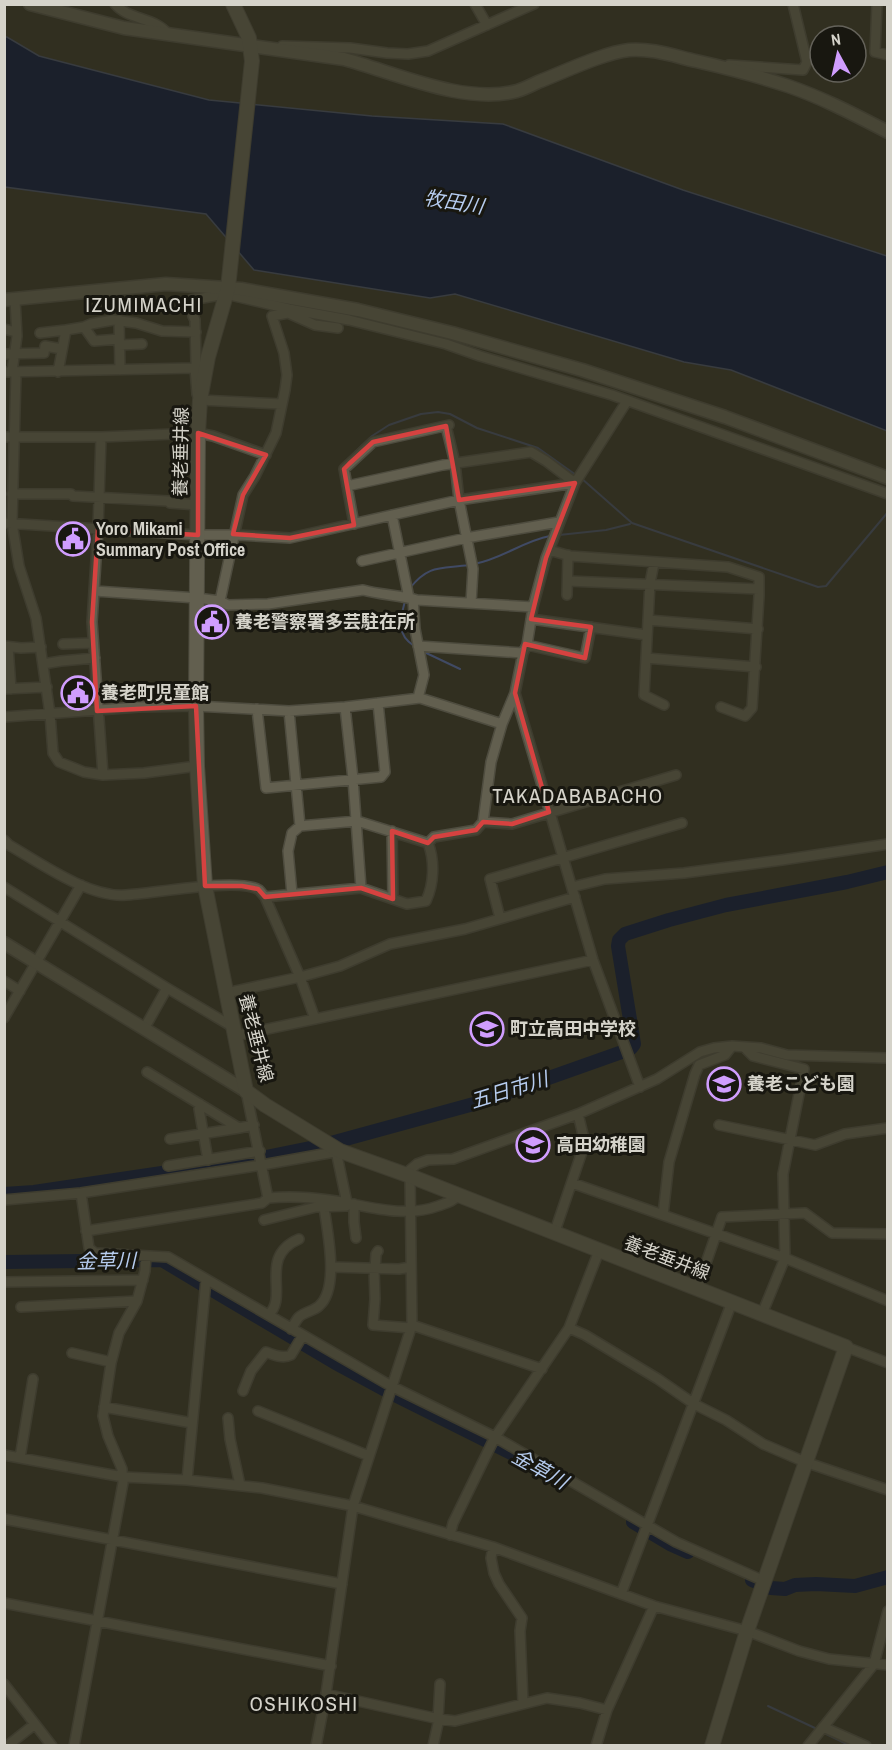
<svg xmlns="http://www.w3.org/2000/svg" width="892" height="1750" viewBox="0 0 892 1750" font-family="'Archivo Narrow','Noto Sans JP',sans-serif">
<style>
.water{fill:#000f38;stroke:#404a64;stroke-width:1.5}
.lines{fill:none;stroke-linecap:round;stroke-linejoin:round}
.stream{stroke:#404a64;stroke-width:2}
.river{stroke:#000f38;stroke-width:14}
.minor-casing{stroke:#4e4c3f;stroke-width:12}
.tertiary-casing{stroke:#4e4c3f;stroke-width:15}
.secondary-casing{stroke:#4e4c3f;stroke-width:16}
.minor{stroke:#625f4f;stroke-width:9}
.tertiary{stroke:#625f4f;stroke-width:12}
.secondary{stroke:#625f4f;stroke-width:14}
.marked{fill:none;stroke:#d64240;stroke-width:4.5;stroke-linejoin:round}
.labels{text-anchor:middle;stroke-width:6;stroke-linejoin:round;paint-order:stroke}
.street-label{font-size:18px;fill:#d5d3ca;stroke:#181710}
.poi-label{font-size:18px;font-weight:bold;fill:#d5d3ca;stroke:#181710;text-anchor:start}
.water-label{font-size:20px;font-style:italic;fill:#b6ccef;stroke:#181710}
.quarter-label{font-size:21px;letter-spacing:1.5px;fill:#d5d3ca;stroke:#181710}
</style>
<rect width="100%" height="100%" fill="#312f20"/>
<path class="water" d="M4 37H7L39 56 209 100 372 116 503 124 683 190 887 256V431L731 370 684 362 455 294 430 298 254 270 206 214 5 187Z"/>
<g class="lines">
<path class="stream" d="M354 453 372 436 389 425 421 414 438 412 450 414 477 428 538 448 576 475
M581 478 632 523 818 587 826 586 888 512
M559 535 606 530 630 524
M474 564C502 559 523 541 550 536
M410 588C429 564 441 569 469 565
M405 601C400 620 396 634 414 646
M422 651 460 669
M768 1706 817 1729
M822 1732 851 1746"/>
<path class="river" d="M4 1194 34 1192 256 1159 320 1146 481 1102 622 1052 631 1048 634 1044 618 946 619 940 625 934 669 920 726 905 847 882 888 872
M4 1262 162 1260 202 1284
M209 1288 334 1362 393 1394 531 1463
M633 1522 670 1544 688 1552
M752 1580 771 1588 785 1589 795 1585 816 1584 855 1586 888 1577"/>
<g class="minor-casing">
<path id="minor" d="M115 4C128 20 155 17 168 34
M475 4 487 25
M877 4 875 52 888 55
M282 46 350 48 387 53 408 54 428 51 534 4
M729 65 803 70 807 62 793 4
M288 313 315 325 338 328
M119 320 120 370
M84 327 91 324 113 320 136 323 162 331 196 332
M4 329 16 332
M66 330 84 327 94 341 119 339
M40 333 66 330 58 372
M119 345 142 344
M4 354 44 353 45 346 62 349
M195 368 196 364 195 320 193 316 191 300 226 294 289 309 349 320 446 344 480 356 612 395 888 494
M4 372 195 368 197 394 200 400 282 404
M12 372 17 336 15 300
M16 373 12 523 19 566 36 618 50 714 53 753 59 762 84 772 103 775 144 773 197 766
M446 426 455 463 459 500 473 569 471 603
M4 437H101L198 433 213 436 266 455
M101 437 98 529 92 622 103 775
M347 486 443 465 531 452 546 461 575 483
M12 494H71L73 496 168 501 170 503 198 505
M392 515 409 598
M4 523 198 535H238L290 538 459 500 575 483
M354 524 344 469 373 442 449 425
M549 550 570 556 728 567 759 577V596L752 708 745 716 721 707
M362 561 466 538 559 522
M654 563 650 583 644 695 664 705
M568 581 759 589
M95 591 197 598 220 601 228 605 268 604 363 590C381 595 399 595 417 600L533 607
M567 595 568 555
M413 599 415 629 424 675 418 698
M220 601 243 495 255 476 276 433 285 390 287 375 284 353 272 316 288 313 289 309
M531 619 647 635
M648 620 758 629
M63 644 93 643
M527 645 585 658 591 627
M4 646 21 648 41 647
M418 646 523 653
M8 647 11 689
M646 658 756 667
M43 664 61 661 95 658
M4 689 47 687
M515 693 593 960 640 1087
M345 707 353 779 361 888
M257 709 266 788 381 777 385 772 378 703
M289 711 300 826
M4 717 139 707 196 706 289 711 345 707 420 698 502 724
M483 822 512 824 676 775
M392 831 393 899
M4 840 9 845C40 863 89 898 126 895 151 894 240 877 259 890 261 892 263 895 265 897L300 977 315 1019
M4 887 167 988 233 1027
M572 887 605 879 684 873 782 860 888 844
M292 894 288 851 292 833 300 826 357 821 428 843 434 837 476 830 483 822 491 762 502 724 515 693 523 653 527 645 533 607 546 558 575 483 627 401
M265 897 361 888 407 904 426 901C434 884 435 861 428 843
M500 918 490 879 682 823
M4 981 20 991
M226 993 300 977 340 966 390 944 465 929 575 897
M4 1018 81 885
M144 1029 167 988
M235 1036 593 960
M744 1047 753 1056 804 1069 783 1174 785 1258 762 1314
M147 1072 239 1128 254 1125
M246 1091 268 1198C288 1196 309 1197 329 1200 365 1205 403 1219 438 1206 446 1203 453 1202 458 1195
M200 1104 199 1109 208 1160
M719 1125 815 1145 845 1134 888 1128
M170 1139 239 1128
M168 1166 260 1151
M405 1174 417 1164 428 1160 453 1159 578 1114 657 1079 700 1052 714 1048 732 1046 761 1048 787 1055 888 1058
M572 1183 785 1258 888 1301
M81 1193 89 1248 95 1253 168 1257 391 1386 495 1437 676 1542 764 1581
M4 1200 81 1193 262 1165 340 1151
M354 1204V1222L356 1238
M663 1215 669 1162 695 1074 699 1065 725 1055 732 1046
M264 1220 316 1207 346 1206 347 1203 336 1151
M86 1231 262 1203 268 1198
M554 1234 585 1143 578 1114
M331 1267 399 1269 411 1267
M374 1269 375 1299 373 1325 411 1328
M375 1269 376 1254 378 1251
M4 1282 143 1280
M697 1289 722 1217 805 1213 832 1233 888 1234
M21 1307 137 1301
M268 1315C290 1297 257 1257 299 1239
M412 1325 542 1369
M569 1328 585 1335 658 1379 694 1404 726 1420 763 1444 805 1462 888 1490
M291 1329C294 1325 296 1320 299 1317 304 1312 314 1311 319 1306 340 1288 327 1230 324 1207
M846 1347 888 1363
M72 1353 111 1362
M243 1391 251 1371 266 1352C273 1355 283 1359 291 1355L303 1335
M104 1407 192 1423
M258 1411 369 1456
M228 1418 230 1439 240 1485
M4 1455 123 1477 187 1480 262 1488 353 1506 493 1547 654 1606 747 1631 799 1651 829 1659 888 1665
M20 1458 33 1379
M187 1480 206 1280
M4 1519 342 1584
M450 1535 453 1523 495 1437 569 1328 599 1251
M493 1547 491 1558 494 1573 499 1584 522 1618 520 1631 523 1703
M621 1594 732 1302
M4 1603 331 1666
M4 1684 52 1746
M326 1694 439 1719
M438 1719 440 1684
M823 1727 866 1746
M7 1746 35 1724
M74 1746 123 1483 122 1469 108 1436 103 1416 111 1363 119 1333 137 1301 145 1271 146 1256
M316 1746 326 1694 353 1506 412 1325 410 1176
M433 1746 439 1719 455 1721 547 1698 580 1703 607 1710
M596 1746 607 1710 654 1606
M808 1746 874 1664 888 1611"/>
</g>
<g class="tertiary-casing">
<path id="tertiary" d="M30 4 124 28 344 59C396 73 464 105 517 91 524 89 532 85 538 82 564 72 603 53 629 50 651 48 674 56 696 61 727 68 758 76 788 86 823 98 855 115 888 132
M4 300 166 284 241 289 358 310 452 333 582 370 725 417 888 478
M4 943 246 1091"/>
</g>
<g class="secondary-casing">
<path id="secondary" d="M233 4 249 38 252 61 228 288 208 357 200 400 198 433 196 706 197 766 205 886 246 1091 265 1105 340 1151 410 1176 846 1347 747 1631 712 1746"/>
</g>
<use href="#minor" class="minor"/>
<use href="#tertiary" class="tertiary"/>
<use href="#secondary" class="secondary"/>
</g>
<path d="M0 0H892V1750H0ZM446 426 459 500 575 483 546 558 531 619 591 627 585 658 525 644 515 693 549 812 512 824 483 822 476 830 434 837 428 843 392 831 393 899 361 888 265 897 258 889 242 886H205L196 706 97 711 92 622 98 529 198 535V433L266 455 243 495 233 534 290 538 354 525 344 469 349 464 373 442Z" fill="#312f20" fill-opacity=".55" fill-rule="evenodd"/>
<path class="marked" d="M446 426 459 500 575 483 546 558 531 619 591 627 585 658 525 644 515 693 549 812 512 824 483 822 476 830 434 837 428 843 392 831 393 899 361 888 265 897 258 889 242 886H205L196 706 97 711 92 622 98 529 198 535V433L266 455 243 495 233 534 290 538 354 525 344 469 349 464 373 442Z"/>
<defs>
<g id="civic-ring" transform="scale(1.725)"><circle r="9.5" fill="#181710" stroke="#d09dfe" stroke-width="1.5"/><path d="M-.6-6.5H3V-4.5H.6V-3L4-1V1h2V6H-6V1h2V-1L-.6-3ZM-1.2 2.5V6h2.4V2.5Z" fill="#d09dfe"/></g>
<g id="school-ring" transform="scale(1.725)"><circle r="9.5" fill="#181710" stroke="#d09dfe" stroke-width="1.5"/><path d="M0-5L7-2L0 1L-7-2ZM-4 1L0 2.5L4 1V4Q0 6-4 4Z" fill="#d09dfe"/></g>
</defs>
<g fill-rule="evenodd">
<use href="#civic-ring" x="73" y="539"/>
<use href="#civic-ring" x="212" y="622"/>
<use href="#civic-ring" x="78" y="693"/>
<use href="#school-ring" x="487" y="1029"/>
<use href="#school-ring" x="724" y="1084"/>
<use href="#school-ring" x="533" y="1145"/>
</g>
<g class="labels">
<g class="street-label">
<text transform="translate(181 452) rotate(-89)" y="6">養老垂井線</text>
<text transform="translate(256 1038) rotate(76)" y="6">養老垂井線</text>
<text transform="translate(667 1258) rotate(21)" y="6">養老垂井線</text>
</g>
<g class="poi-label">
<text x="96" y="535">Yoro Mikami<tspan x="96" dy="21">Summary Post Office</tspan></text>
<text x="235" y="628">養老警察署多芸駐在所</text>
<text x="101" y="699">養老町児童館</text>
<text x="510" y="1035">町立高田中学校</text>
<text x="747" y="1090">養老こども園</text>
<text x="556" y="1151">高田幼稚園</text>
</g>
<g class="water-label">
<text transform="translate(454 202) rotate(9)" y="7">牧田川</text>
<text transform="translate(509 1090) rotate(-17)" y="7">五日市川</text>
<text transform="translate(106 1261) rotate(-1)" y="7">金草川</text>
<text transform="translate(540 1469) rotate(29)" y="7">金草川</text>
</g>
<g class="quarter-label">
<text x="144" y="312">IZUMIMACHI</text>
<text x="578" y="803">TAKADABABACHO</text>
<text x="304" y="1711">OSHIKOSHI</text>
</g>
</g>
<rect width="892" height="1750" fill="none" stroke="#d5d3ca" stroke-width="12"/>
<g transform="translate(838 54) rotate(352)"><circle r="28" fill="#181710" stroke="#64625a" stroke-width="1.5"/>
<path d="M0-4.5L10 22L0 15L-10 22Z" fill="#d09dfe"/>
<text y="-9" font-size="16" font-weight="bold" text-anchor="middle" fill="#d5d3ca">N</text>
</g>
</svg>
